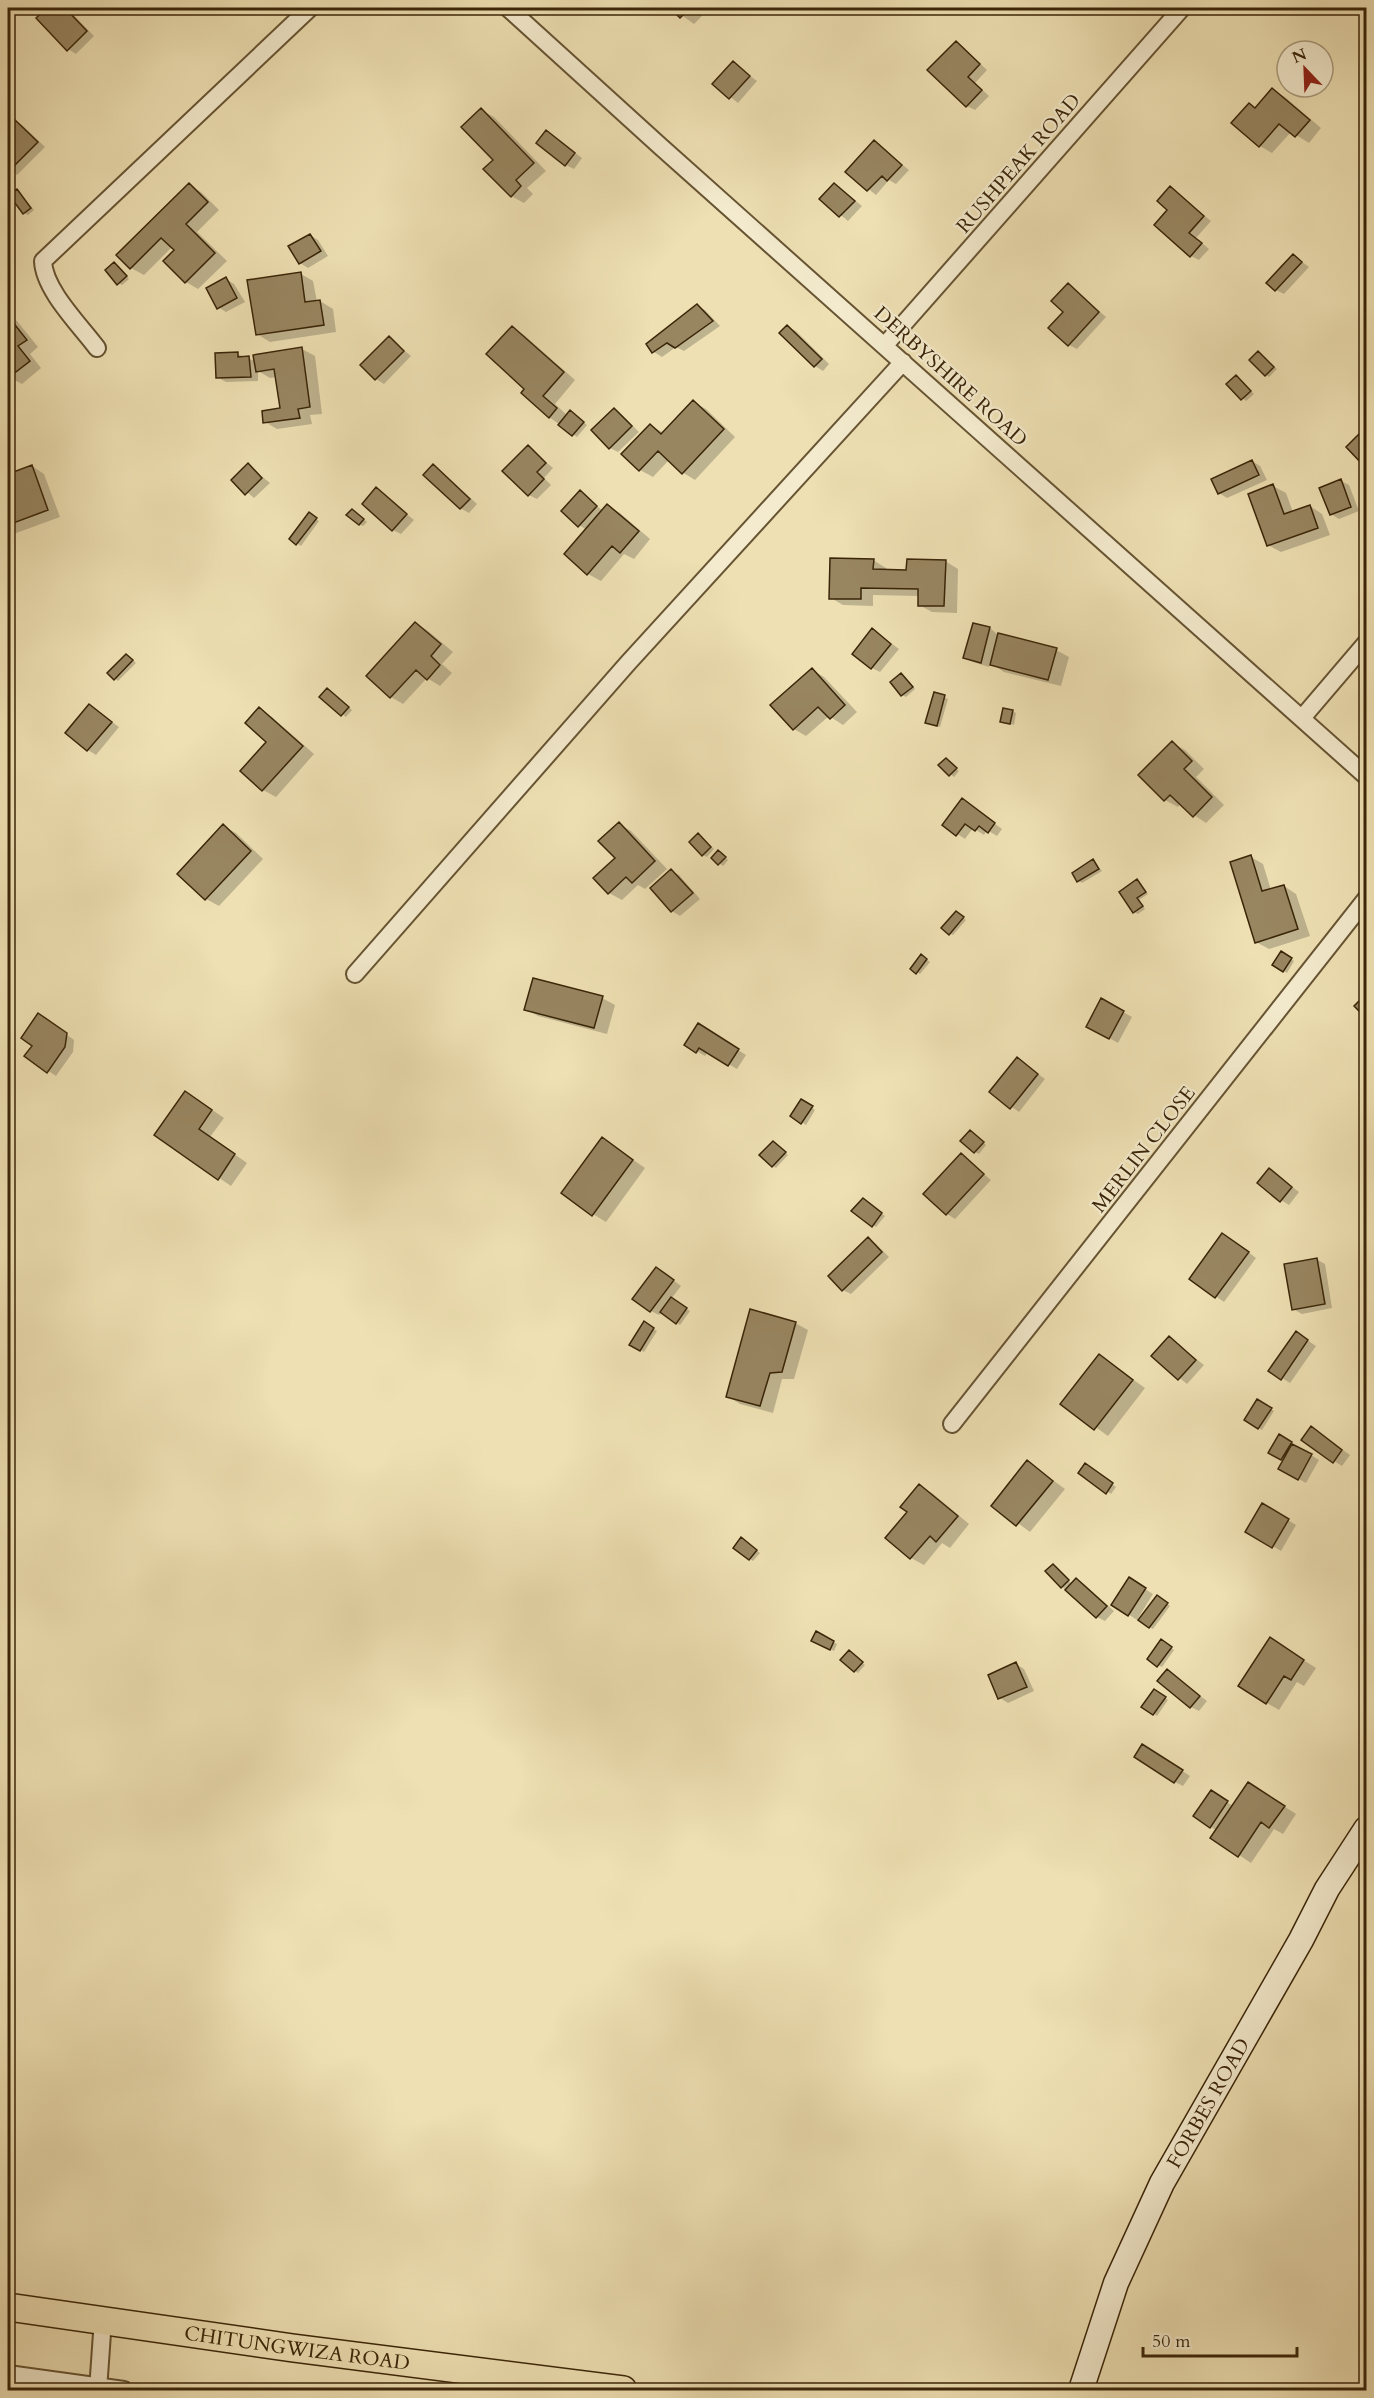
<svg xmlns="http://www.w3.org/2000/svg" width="1374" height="2398" viewBox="0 0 1374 2398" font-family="Cardo,serif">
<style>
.shadow{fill:#0003}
.building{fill:#988661;stroke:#3a2508;stroke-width:1.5}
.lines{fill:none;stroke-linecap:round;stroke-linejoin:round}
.minor-casing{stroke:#675433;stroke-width:20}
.secondary-casing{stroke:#3a2508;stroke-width:27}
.primary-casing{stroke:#3a2508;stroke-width:30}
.minor{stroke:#f4ebce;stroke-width:16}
.secondary{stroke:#f4ebce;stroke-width:24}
.primary{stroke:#eee0b3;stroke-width:27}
.labels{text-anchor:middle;stroke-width:4.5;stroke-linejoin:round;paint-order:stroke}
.street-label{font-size:20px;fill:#3a2508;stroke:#f4ebce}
</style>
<rect width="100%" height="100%" fill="#eee0b3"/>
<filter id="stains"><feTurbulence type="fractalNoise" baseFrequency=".00333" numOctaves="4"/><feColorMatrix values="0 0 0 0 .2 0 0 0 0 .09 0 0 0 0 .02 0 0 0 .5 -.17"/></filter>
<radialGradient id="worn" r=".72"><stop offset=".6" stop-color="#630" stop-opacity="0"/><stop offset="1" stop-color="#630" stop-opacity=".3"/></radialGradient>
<path class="shadow" d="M11 8H24L18 13Z
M49 8H67L94 36 76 54 68 49 38 18Z
M656 8H710L694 24 673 9 668 14Z
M1052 8H1071L1064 14Z
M956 43 964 48 987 70 975 83 989 96 975 110 967 106Z
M733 63 757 81 738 103 714 84Z
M1272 90 1285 97 1321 128 1309 143 1291 132 1272 153 1260 146 1233 123 1256 109Z
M481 110 494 117 546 171 527 188 533 194 524 203 511 196Z
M14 120 22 125 45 147 17 175 8 169V127Z
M547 132 582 158 574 169 566 165Z
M874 142 909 170 896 184 889 180 876 195 847 172Z
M835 184 862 206 848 221 821 199Z
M189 185 201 192 219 210 197 232 227 261 198 289 186 282 176 250 172 247 144 275 131 268 118 255Z
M1170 188 1211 221 1196 238 1209 249 1199 260 1191 256 1170 209Z
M17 190 34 210 28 215 24 213Z
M310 235 318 240 328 256 308 268 300 263Z
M1294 256 1309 267 1284 294 1276 290Z
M118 266 129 279 122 285 118 283Z
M301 274 313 281 317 302 320 301 333 309 336 332 270 342 257 334Z
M226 279 234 284 245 302 226 312 218 307Z
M1069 285 1106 317 1077 349 1069 345 1065 312Z
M697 306 705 310 720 326 684 351 676 347 662 357 654 352 648 344Z
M8 315 17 321 38 347 30 354 41 368 22 384 8 377Z
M512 327 524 335 575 380 555 404 568 416 574 414 587 425 577 437 549 417 526 389Z
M788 327 796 331 829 364 823 371 815 366 781 333Z
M389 338 411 356 384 384 376 379Z
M302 349 315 356 322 414 310 415 312 424 277 429 265 422 281 409 277 377 270 378 258 371V381L226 382 217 377 237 354 255 361Z
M1259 353 1277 369 1269 377 1266 375Z
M1239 379 1254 394 1246 401 1228 384Z
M693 402 706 409 735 437 695 480 682 472 669 460 653 477 640 470 623 454 651 426 664 433Z
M614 410 622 415 639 432 618 452 610 448Z
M1366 429V466L1348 447Z
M528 447 553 468 544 478 551 485 537 499 529 495 505 471Z
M1252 461 1260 466 1267 480 1227 498 1219 493Z
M248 465 270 483 254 498 233 480Z
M32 466 44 474 60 517 8 536V475Z
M433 466 441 471 477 504 469 513 460 508Z
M1341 481 1349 485 1359 511 1339 519 1331 514Z
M1273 486 1286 493 1293 512 1310 506 1322 514 1330 535 1281 552 1268 545Z
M376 489 414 520 401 534 393 530Z
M580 492 603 511 607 506 620 513 650 539 634 559 624 554 601 581 588 574 566 554 587 530 579 525Z
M356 512 367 522 363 526 359 524Z
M309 514 319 521 301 546 291 539Z
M873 560 886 568V571L908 572 945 561 958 569 957 613 932 612 919 605V596L873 595V606L843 605 831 598Z
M416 623 428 631 453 652 442 664 452 673 440 686 427 678 403 704 391 697Z
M974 624 990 628 998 635 1056 650 1069 657 1061 686 1004 672 990 663 989 667 973 662 965 658Z
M880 635 899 649 880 672 872 668Z
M130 657 136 663 118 681 109 673Z
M812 670 824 677 857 712 843 725 829 716 806 736 794 729Z
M904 677 915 689 906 697 902 695Z
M331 692 352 710 346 717 321 697Z
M935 694 948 699 940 727 930 724Z
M90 706 119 727 96 755 88 750Z
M260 709 272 717 314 754 276 797 263 790 242 771 268 742Z
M1012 711 1016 713 1014 725 1002 721Z
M1172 743 1185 750 1204 769 1196 777 1224 805 1206 823 1194 815 1181 803 1178 807 1165 800Z
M949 762 959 771 954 777 940 765Z
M970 805 1002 829 997 836 987 830 984 835 973 828 965 839 944 825Z
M619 824 631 831 667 869 645 889 638 885 622 900 609 893 617 858Z
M223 826 236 833 263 859 219 906 206 899Z
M698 834 714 849 707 857 703 855Z
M722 854 728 860 723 866 713 858Z
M1251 857 1263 864 1271 890 1284 886 1296 894 1310 936 1269 949 1256 942Z
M1093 861 1102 871 1082 883 1079 881Z
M671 871 679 875 700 899 680 916 672 911 652 888Z
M1137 881 1148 894 1139 900 1145 909 1138 914 1134 912Z
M960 915 966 920 953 935 949 933Z
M1281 953 1294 961 1287 973 1274 964Z
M925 958 930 962 920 974 912 969Z
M602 998 615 1005 607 1034 538 1016 526 1009Z
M1101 1000 1132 1017 1118 1043 1088 1026Z
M46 1020 74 1040 73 1052 56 1076 26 1056Z
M706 1030 746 1055 737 1069 708 1052 705 1056 686 1045Z
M1018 1059 1045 1079 1019 1112 991 1092Z
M198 1100 224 1118 210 1137 247 1163 231 1186 156 1135Z
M802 1101 815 1110 806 1125 792 1116Z
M974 1134 986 1145 979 1154 975 1152Z
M603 1139 645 1168 606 1222 593 1214Z
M777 1145 788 1155 776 1168 773 1166Z
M961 1155 991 1180 955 1219 947 1214Z
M1270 1170 1299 1192 1289 1205 1281 1200Z
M867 1202 885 1216 876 1227 873 1225Z
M868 1239 876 1244 889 1257 851 1294 843 1290Z
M1231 1239 1256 1258 1224 1302 1191 1279Z
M1316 1259 1325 1264 1332 1308 1302 1314 1293 1309Z
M665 1274 681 1286 671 1299 690 1311 680 1325 662 1312 659 1315 651 1311Z
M644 1323 657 1331 644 1352 631 1344Z
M795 1323 808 1330 794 1379H782L773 1413 740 1404 727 1396Z
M1169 1338 1204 1365 1187 1384 1153 1356Z
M1304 1338 1316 1346 1290 1383 1282 1378Z
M1100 1356 1145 1388 1108 1436 1062 1403Z
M1258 1401 1274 1411 1262 1430 1246 1420Z
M1319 1433 1350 1455 1342 1466 1334 1461Z
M1280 1436 1319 1460 1306 1483 1280 1469 1285 1461 1270 1452Z
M1028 1462 1065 1489 1030 1532 993 1505Z
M1088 1467 1116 1487 1111 1494 1080 1472Z
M919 1486 932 1493 969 1524 950 1548 942 1543 924 1565 911 1558 909 1512Z
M1262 1505 1296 1525 1281 1551 1247 1531Z
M745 1541 760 1553 753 1561 750 1559Z
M1056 1568 1072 1584 1076 1580 1084 1584 1114 1611 1105 1621 1097 1617 1062 1587Z
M1129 1579 1153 1594 1137 1620 1113 1604Z
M1161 1599 1170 1606 1153 1629 1149 1627Z
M817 1633 837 1644 834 1651 813 1640Z
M1165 1643 1174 1650 1162 1667 1158 1665Z
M1283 1647 1316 1668 1304 1686 1297 1682 1279 1710 1267 1703Z
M852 1654 865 1665 858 1673 855 1671Z
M1016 1664 1024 1669 1034 1691 1008 1703 1000 1698 990 1676Z
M1167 1671 1207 1701 1199 1711 1191 1707Z
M1154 1691 1168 1700 1157 1716 1143 1707Z
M1150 1750 1190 1776 1183 1786 1175 1782Z
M1261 1791 1296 1814 1283 1834 1274 1829 1251 1863 1239 1855 1217 1831 1211 1827 1221 1799 1235 1807Z"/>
<path class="building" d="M47 8H65L87 31 67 51 36 18Z
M670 8H690L680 18Z
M1354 8H1366V21Z
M956 41 980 64 968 77 982 90 966 107 927 70Z
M733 61 750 76 729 99 712 84Z
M1272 88 1310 120 1295 137 1279 124 1259 147 1231 123 1249 103 1255 108Z
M481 108 534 163 516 180 521 186 511 197 483 169 493 160 461 127Z
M14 119 38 142 8 172V125Z
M546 130 575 153 565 166 536 143Z
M874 140 902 165 887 181 882 176 867 191 845 172Z
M189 183 208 202 186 224 215 253 185 283 163 261 174 250 161 238 130 269 116 255Z
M834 183 855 201 839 217 819 199Z
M1170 186 1204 216 1189 233 1202 243 1190 257 1154 225 1167 210 1157 201Z
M17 189 31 208 23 214 9 195Z
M310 234 321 251 299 264 288 246Z
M1293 254 1302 262 1275 291 1266 283Z
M114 262 127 276 117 285 105 270Z
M301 272 305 302 320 300 324 325 256 335 247 280Z
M226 277 237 298 217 309 206 288Z
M1068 283 1099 312 1068 346 1048 328 1063 312 1051 301Z
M697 304 713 321 675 348 667 343 652 353 646 344Z
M8 316 27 340 18 346 30 361 8 378Z
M787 325 822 359 814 367 779 333Z
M512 326 564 372 543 396 557 408 549 418 521 393 524 389 486 354Z
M389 336 404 351 375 380 360 365Z
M302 347 310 407 298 409 300 418 263 423 262 411 280 408 274 369 256 372 253 355Z
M1258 351 1274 367 1265 376 1249 360Z
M238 352V357L249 356 251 377 216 378 215 353Z
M1236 375 1251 391 1241 400 1226 384Z
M693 400 724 429 682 474 658 451 639 471 621 454 650 424 661 434Z
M614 408 632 426 609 449 591 430Z
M570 410 584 422 572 436 558 425Z
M1366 427V468L1346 447Z
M528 445 546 463 537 472 544 479 528 496 502 471Z
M1252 460 1259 475 1218 494 1211 479Z
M248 463 262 478 245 495 231 480Z
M433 464 470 499 460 509 423 475Z
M32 465 48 510 8 525V474Z
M1341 479 1351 507 1330 515 1319 488Z
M1273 484 1284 514 1310 505 1318 528 1267 546 1248 494Z
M376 487 407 514 392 531 362 504Z
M580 490 597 506 578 527 561 511Z
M607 504 639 531 620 553 612 546 587 575 564 554Z
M352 509 364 519 359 525 346 515Z
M309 512 317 518 296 545 289 539Z
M830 558 874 559 873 569 906 570 907 559 946 560 944 606H918V589L861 588V599H829Z
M415 622 441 644 431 656 440 665 427 680 416 670 390 698 366 676Z
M973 623 990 627 981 663 963 658Z
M872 628 891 644 871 669 852 654Z
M998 633 1057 648 1048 680 990 665Z
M126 654 133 660 114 680 107 673Z
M812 668 845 705 830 719 818 707 793 730 770 705Z
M901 673 913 687 901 696 890 682Z
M327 688 349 707 341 716 319 697Z
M934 692 945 695 937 726 925 723Z
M89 704 112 722 87 751 65 733Z
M259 707 303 746 262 791 240 771 266 742 245 723Z
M1003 708 1013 710 1010 724 1000 722Z
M1172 741 1192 761 1184 769 1212 797 1193 817 1170 795 1164 801 1138 775Z
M946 758 957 768 949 776 938 765Z
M962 798 995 823 988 833 979 826 975 831 965 824 956 836 942 825Z
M619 822 655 861 632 883 626 877 608 894 593 878 615 858 598 841Z
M223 824 251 851 205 900 177 874Z
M698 833 711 847 702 856 689 842Z
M718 850 726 857 718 865 711 858Z
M1251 855 1262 891 1284 885 1298 929 1255 943 1230 862Z
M1093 859 1099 869 1077 882 1072 873Z
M671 869 693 893 671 912 650 888Z
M1137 879 1146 892 1137 898 1143 906 1133 913 1119 892Z
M956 911 964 917 949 935 941 928Z
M1281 951 1292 958 1283 972 1272 965Z
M921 954 927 959 916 974 910 969Z
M533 978 603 996 594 1028 524 1010Z
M1366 994V1018L1354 1006Z
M1101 998 1124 1011 1109 1039 1086 1027Z
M38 1013 67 1033 65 1047 47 1073 24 1056 32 1046 21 1038Z
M698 1023 739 1049 728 1066 699 1048 696 1053 684 1045Z
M1017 1057 1038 1074 1010 1109 989 1092Z
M185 1091 212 1110 199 1129 235 1154 218 1180 154 1135Z
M801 1099 813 1106 801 1124 790 1116Z
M970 1130 984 1142 974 1153 960 1141Z
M602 1137 633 1160 592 1216 561 1193Z
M773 1141 786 1152 772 1167 759 1155Z
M961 1153 984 1174 946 1215 923 1194Z
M1269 1168 1292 1187 1280 1202 1257 1183Z
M863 1198 882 1213 872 1227 851 1211Z
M1222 1233 1249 1252 1215 1298 1189 1279Z
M868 1237 882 1252 842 1291 828 1276Z
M1317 1258 1325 1304 1292 1310 1284 1264Z
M656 1267 674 1280 650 1312 632 1299Z
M671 1297 687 1308 676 1324 660 1312Z
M750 1309 796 1322 782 1372 770 1373 760 1406 726 1397Z
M644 1321 654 1328 640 1351 629 1345Z
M1296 1331 1308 1340 1281 1380 1268 1371Z
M1169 1336 1196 1360 1178 1380 1151 1356Z
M1099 1354 1133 1380 1094 1430 1060 1404Z
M1257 1399 1272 1408 1258 1429 1244 1420Z
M1311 1426 1342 1450 1333 1463 1301 1440Z
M1279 1434 1292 1442 1281 1460 1268 1453Z
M1292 1444 1312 1454 1298 1480 1278 1469Z
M1027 1460 1053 1481 1016 1526 991 1506Z
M1085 1463 1113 1483 1106 1494 1078 1473Z
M919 1484 958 1516 936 1542 930 1536 910 1559 885 1538 907 1512 900 1507Z
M1262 1503 1289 1519 1272 1548 1245 1532Z
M741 1537 757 1550 749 1560 733 1548Z
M1053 1564 1069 1580 1061 1588 1045 1571Z
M1129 1577 1146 1588 1128 1616 1111 1605Z
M1076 1578 1107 1606 1096 1618 1065 1590Z
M1157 1595 1168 1603 1149 1628 1138 1620Z
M816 1631 834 1641 830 1650 811 1641Z
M1270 1637 1304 1660 1291 1680 1284 1676 1266 1704 1238 1686Z
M1161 1639 1172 1647 1157 1667 1147 1659Z
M849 1650 863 1662 854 1672 840 1660Z
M1016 1662 1027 1687 998 1699 988 1675Z
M1167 1669 1200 1696 1190 1708 1157 1681Z
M1154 1689 1166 1697 1153 1715 1141 1707Z
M1142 1744 1183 1770 1174 1783 1134 1757Z
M1248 1782 1285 1806 1269 1828 1261 1822 1238 1857 1210 1838Z
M1211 1790 1228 1801 1210 1828 1193 1816Z"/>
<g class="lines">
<g class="minor-casing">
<path id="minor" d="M508 8 660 146 1366 776
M885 345 1182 8
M97 348C80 325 44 290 43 261L310 8
M1302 718 1366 643
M355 974 628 663 903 362
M952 1424 1366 899
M8 2374 124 2390
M98 2390 103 2319"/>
</g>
<g class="secondary-casing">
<g id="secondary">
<path id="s1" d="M1081 2390 1116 2283 1162 2183 1301 1940 1327 1889 1366 1829"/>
</g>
</g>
<g class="primary-casing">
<g id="primary">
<path id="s2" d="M8 2307 293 2348 623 2390"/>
</g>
</g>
<use href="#minor" class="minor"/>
<use href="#secondary" class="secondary"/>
<use href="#primary" class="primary"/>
</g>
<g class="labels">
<g class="street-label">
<text transform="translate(1018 163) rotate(-49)" y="7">RUSHPEAK ROAD</text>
<text transform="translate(951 376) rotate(42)" y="7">DERBYSHIRE ROAD</text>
<text transform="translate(1143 1149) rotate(-52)" y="7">MERLIN CLOSE</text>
<text dy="7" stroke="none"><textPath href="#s1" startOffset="315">FORBES ROAD</textPath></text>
<text dy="7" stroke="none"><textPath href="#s2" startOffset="292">CHITUNGWIZA ROAD</textPath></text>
</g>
</g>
<rect width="1374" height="2398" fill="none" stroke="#eee0b3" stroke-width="30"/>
<rect x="9" y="9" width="1356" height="2380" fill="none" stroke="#3a2508" stroke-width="3"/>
<rect x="15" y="15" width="1344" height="2368" fill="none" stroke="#3a2508" stroke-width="1.5"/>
<g transform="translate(1305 69) rotate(337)"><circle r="28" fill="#f4ebce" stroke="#aa9c7f" stroke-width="1.5"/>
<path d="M0-4.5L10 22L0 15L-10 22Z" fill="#8f2418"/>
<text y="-9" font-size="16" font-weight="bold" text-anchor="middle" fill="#3a2508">N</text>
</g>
<path d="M1143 2347v9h154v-9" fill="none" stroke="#3a2508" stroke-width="3"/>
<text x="1152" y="2347" font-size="18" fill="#3a2508" stroke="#f4ebce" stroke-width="4.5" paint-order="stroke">50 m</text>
<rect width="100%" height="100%" filter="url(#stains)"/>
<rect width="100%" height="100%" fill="url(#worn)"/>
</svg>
